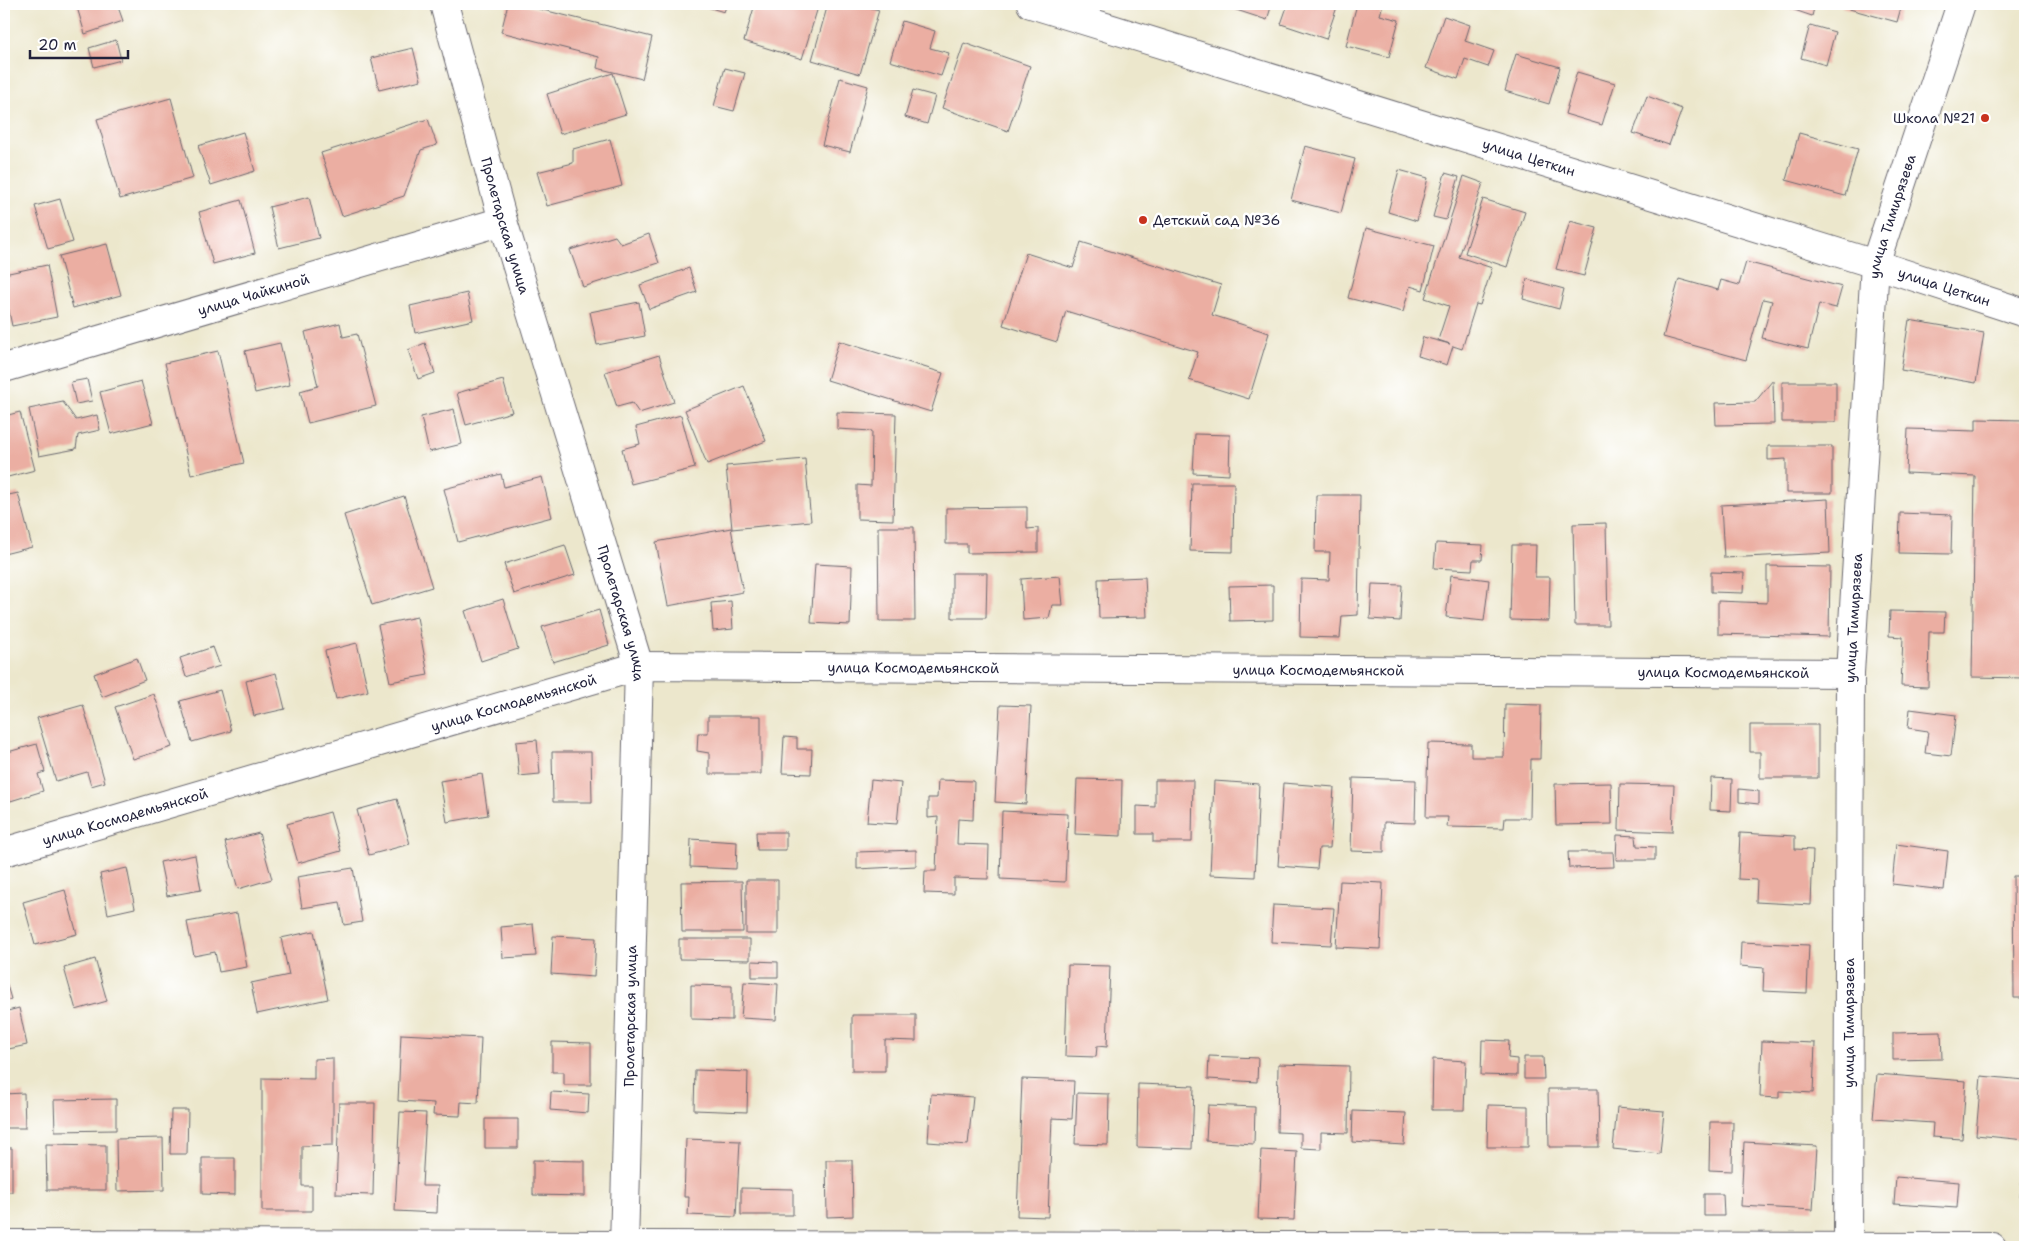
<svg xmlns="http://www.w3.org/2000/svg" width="2029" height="1251" viewBox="0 0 2029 1251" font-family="'Shantell Sans',sans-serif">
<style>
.building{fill:#ebaea2}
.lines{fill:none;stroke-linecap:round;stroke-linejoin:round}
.minor-casing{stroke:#69676e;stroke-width:30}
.minor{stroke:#fff;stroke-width:28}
.poi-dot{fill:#c8321e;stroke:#fff;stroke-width:2}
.labels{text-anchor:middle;stroke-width:5;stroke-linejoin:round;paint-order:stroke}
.poi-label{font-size:14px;fill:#22223b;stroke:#fff;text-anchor:end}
.street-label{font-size:14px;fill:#22223b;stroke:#fff}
</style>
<rect width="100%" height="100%" fill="#fff"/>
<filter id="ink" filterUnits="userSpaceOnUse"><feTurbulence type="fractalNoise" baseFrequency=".02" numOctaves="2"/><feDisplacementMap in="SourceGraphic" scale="10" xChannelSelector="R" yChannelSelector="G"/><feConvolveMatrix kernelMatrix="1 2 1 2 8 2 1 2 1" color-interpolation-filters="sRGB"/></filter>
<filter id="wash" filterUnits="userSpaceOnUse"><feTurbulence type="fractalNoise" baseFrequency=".0096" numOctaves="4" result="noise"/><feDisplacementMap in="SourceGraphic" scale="20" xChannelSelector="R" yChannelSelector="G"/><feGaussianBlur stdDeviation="1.12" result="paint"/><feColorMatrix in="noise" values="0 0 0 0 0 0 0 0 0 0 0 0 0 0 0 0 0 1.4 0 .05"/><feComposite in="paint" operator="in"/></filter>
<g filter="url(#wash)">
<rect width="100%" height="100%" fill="#ece7cc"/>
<g id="blocks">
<path class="building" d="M76 4H117L123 21 85 34Z
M508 4H519L652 37 642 79 597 68 599 57 501 32Z
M697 4H727L724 12Z
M755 4H819L802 59 744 41Z
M828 4H857L879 10 860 74 812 60Z
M1218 4H1272L1267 20Z
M1288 4H1338L1326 39 1281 24Z
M1357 4H1383L1380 15 1399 20 1389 57 1346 46Z
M1777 4H1815L1812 16Z
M1843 4H1902L1897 22 1842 7Z
M1444 16 1470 25 1465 41 1494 51 1488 67 1465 59 1458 79 1426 68Z
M902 21 935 31 930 48 949 53 941 76 890 61Z
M1810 25 1835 32 1826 65 1801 58Z
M116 40 121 60 94 67 89 48Z
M964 43 1030 66 1008 131 942 108Z
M413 48 421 80 379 90 371 58Z
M1516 54 1560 67 1549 104 1505 91Z
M725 68 745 73 734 111 714 106Z
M1577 72 1615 83 1602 125 1565 114Z
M613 73 626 114 560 134 547 94Z
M840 78 868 86 850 152 822 145Z
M913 90 935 96 927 124 905 117Z
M1647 96 1682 109 1669 145 1633 133Z
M171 98 193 178 120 199 97 119Z
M428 119 437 145 421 150 404 196 342 216 321 153Z
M243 132 255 171 211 185 198 146Z
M1799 133 1858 149 1845 196 1786 180Z
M610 139 622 186 547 206 537 172 573 163V149Z
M1305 146 1355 159 1341 213 1291 200Z
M1399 170 1428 178 1417 221 1388 212Z
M1445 173 1459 177 1446 220 1433 217Z
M1464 176 1483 183 1459 257 1492 268 1480 305 1476 304 1462 349 1453 346 1447 365 1418 356 1423 337 1450 344 1438 340 1449 306 1425 298Z
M309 197 319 238 279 248 269 207Z
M60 199 73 242 48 249 35 206Z
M1483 199 1525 212 1507 267 1465 253Z
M241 200 255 253 213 264 199 212Z
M1570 221 1597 228 1584 276 1556 269Z
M1366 228 1434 246 1423 290 1410 286 1403 312 1348 298Z
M649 234 659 263 583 287 570 250 615 236 621 244Z
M1081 242 1221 285 1212 315 1269 333 1249 399 1189 380 1198 352 1066 311 1057 342 1003 325 1026 253 1073 268Z
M107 244 121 295 73 308 59 256Z
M1746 262 1842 287 1836 308 1819 304 1808 349 1762 338 1772 301 1763 299 1746 360 1663 337 1679 279 1718 290 1721 280 1739 285Z
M47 265 57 317 12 326 4 287V274Z
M689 268 697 292 649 309 640 285Z
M1527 279 1564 289 1559 309 1523 299Z
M467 293 473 320 415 333 410 306Z
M639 302 645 336 597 345 590 312Z
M1909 320 1984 333 1976 383 1901 370Z
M340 323 343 337 357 334 376 406 308 423 300 391 318 386 305 332Z
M839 341 943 373 931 412 827 380Z
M280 343 290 385 255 393 245 351Z
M425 343 435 373 418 379 408 350Z
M218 351 244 463 191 475 165 363Z
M659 355 674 402 639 413 632 403 617 407 605 372Z
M87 379 92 401 76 404 71 382Z
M503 380 512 412 466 425 457 393Z
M1773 380 1774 424 1716 425 1715 403 1755 402Z
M141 381 153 423 111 434 100 392Z
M1782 382H1836V422H1782Z
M744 386 766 441 707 464 685 410Z
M63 402 76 420 97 415 100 430 78 435 76 449 39 456 29 409Z
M454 409 462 444 429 452 421 417Z
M20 412 35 470 4 478V416Z
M837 412 896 414 893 520 857 519V485L871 486 872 431 837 429Z
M681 415 695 468 631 484 622 449 640 444 636 427Z
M1976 419 2025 420V678L1972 677 1975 476 1906 473 1908 429 1976 431Z
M1195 434 1230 435 1229 475 1193 473Z
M1768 446H1832V493H1786V459L1768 460Z
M805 459 811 521 732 529 726 466Z
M501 474 504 487 542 477 552 517 458 542 444 489Z
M1192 483H1234L1233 552 1190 551Z
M18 493 32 547 4 554V496Z
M1316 495H1360L1358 615 1342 616 1340 638 1300 637 1301 579 1329 580 1330 552H1315Z
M404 496 432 587 372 605 344 515Z
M1828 499 1830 553 1724 558 1721 505Z
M1027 507V529L1038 528V552L967 553V544H946V508Z
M1900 513 1952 515 1951 554 1899 553Z
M1606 523 1608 625H1575L1573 524Z
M878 527H914L915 621H879Z
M731 528 743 592 668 606 656 542Z
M1436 543 1483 545 1482 560H1473L1472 570 1434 568Z
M565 545 575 575 514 594 504 564Z
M1512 545H1536L1535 577H1550L1549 621 1510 620Z
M815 564 852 566 850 625 811 623Z
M1767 566 1830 567 1829 637 1718 634V601L1767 603Z
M1711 572 1744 573 1743 593 1711 592Z
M952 573H987L986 618H952Z
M1451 575 1489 580 1484 621 1446 617Z
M1060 576 1063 605H1052L1049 618 1023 620 1021 579Z
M1145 577 1147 617 1099 618 1098 579Z
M1372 584 1402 585 1400 621 1370 619Z
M1273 585V620L1230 621 1229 586Z
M503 599 518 649 481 661 465 611Z
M731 601 733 629 713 631 711 603Z
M599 610 609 645 553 662 542 627Z
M1890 611 1945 612 1944 632H1929L1928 687 1901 686 1903 637 1889 636Z
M417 617 428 675 390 682 378 625Z
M357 643 368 691 336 699 325 651Z
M213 647 220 666 186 677 180 658Z
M137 658 145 680 102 697 94 674Z
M276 673 285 709 254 716 246 681Z
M220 690 231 731 192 742 180 701Z
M154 694 172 747 133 759 115 707Z
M1505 704 1541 705 1540 759H1531L1530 818H1505L1504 828 1447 827 1448 817H1426L1428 743 1471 744V757H1504Z
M83 705 105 782 91 786 87 772 56 781 37 718Z
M1000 705 1031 706 1026 804 995 802Z
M1910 709 1956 715 1951 756 1925 753 1928 731 1908 728Z
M708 716H761V774H709V753L697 751 698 733H708Z
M1750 725H1818V778H1760V752H1750Z
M784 737 797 738V749H812L811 774 782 773Z
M537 740 540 774 519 776 516 742Z
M37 744 45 772 38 774 43 791 4 803V753Z
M552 752H591L592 802H553Z
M482 774 488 815 447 822 440 781Z
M1353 778 1416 780 1415 823 1384 822V852L1351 851Z
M1711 778 1732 779 1731 811 1710 810Z
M1077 779 1122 780 1121 836 1075 834Z
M871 780 901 783 897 824 867 822Z
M938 780 974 781 973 820 958 819 957 844 989 845 988 879 954 878V894L924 893 925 871H936L938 817 928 818V798H937Z
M1155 780H1193L1192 842H1153V834H1137V806L1155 807Z
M1214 781 1259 784 1255 877 1210 875Z
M1283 783 1334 787 1330 848H1319L1317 869 1278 866Z
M1611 783 1612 824 1556 825 1555 784Z
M1620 784 1674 785 1672 832 1619 830Z
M1739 789 1759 791V804L1739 802Z
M397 799 410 844 369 855 357 810Z
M1002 811 1068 814 1065 882 1000 879Z
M330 812 341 851 298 863 287 824Z
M756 832H786V850H757Z
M259 833 272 879 238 889 225 842Z
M1740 833 1795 836V849L1813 850 1811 905 1756 902 1757 880 1738 879Z
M1617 835 1636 836 1637 846 1655 847V860H1616Z
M691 839 737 842 736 869 690 867Z
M1896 844 1948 851 1944 890 1892 884Z
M916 850V866L857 869V852Z
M1568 852H1613L1614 867 1569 868Z
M195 855 201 890 167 896 160 862Z
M127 868 135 908 108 914 100 874Z
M353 868 362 922 344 925 340 902 302 908 297 877Z
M2013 876H2025V998H2014Z
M746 880H778V934H746Z
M742 881 743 932H682L681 882Z
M1340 881 1383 883 1380 949 1336 947Z
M65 890 77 934 35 945 23 902Z
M1273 905 1334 908 1331 945 1271 942Z
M237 913 247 967 219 972 215 952 194 956 187 922Z
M533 924 536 956 503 958 501 927Z
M314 931 328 999 257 1014 251 983 289 975 281 938Z
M553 936 596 938 594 977 551 974Z
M679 939H750V960L679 959Z
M1741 942 1809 945 1807 993 1763 991 1764 968 1740 966Z
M95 959 107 1001 76 1010 64 968Z
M752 961 778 962V977H752Z
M1068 965 1110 966 1107 1047 1097 1046 1096 1057 1065 1056Z
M4 975 11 999 4 1002Z
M744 982 778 984 776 1020 741 1018Z
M691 985 732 986V1020L691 1019Z
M19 1008 27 1045 4 1050V1012Z
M852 1015H916V1041L885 1040V1071H852Z
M1941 1032 1942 1059 1893 1060V1033Z
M401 1034 481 1038 478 1103 461 1102 460 1116 433 1115 434 1103 398 1101Z
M1482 1040 1509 1041 1508 1058 1517 1059V1076L1481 1075Z
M1762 1041 1815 1043 1813 1093 1779 1091V1098L1760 1097Z
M552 1042 591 1043V1085H564V1072H552Z
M1209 1056 1258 1058 1257 1082 1208 1079Z
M1524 1057H1543L1544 1079H1524Z
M333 1058V1145L302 1146V1186H312V1211H262V1078L314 1079V1059Z
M1433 1059 1466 1061 1464 1110H1432Z
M1278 1064 1349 1066 1348 1133 1321 1132V1149L1301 1148V1133L1277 1132Z
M695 1070 748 1072 747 1112 694 1110Z
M1877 1074 1966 1081 1962 1139 1932 1137 1933 1123 1873 1119Z
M1981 1076 2025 1080V1140L1976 1135Z
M1022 1079 1074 1081 1072 1119 1052 1118 1048 1217 1017 1216Z
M1138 1084 1194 1086 1192 1149 1137 1147Z
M1548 1089H1598L1599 1147H1549Z
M551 1092 589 1094 588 1113 550 1110Z
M24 1093 25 1128H4V1094Z
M1077 1093 1109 1094 1108 1145 1075 1144Z
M931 1094 973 1097 968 1145 928 1142Z
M116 1099V1130L55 1131 54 1100Z
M339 1103H375L373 1195 336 1194Z
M1208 1105 1255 1107 1254 1144 1206 1141Z
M1488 1105 1528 1106V1147H1487Z
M1617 1107 1664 1111 1660 1154 1613 1149Z
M171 1110H188L187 1154H170Z
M1353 1111 1406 1113 1404 1145 1352 1142Z
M400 1112 426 1113 422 1186H438L437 1213 395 1211Z
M485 1119H518V1148H485Z
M1710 1122H1733L1732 1171 1709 1170Z
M163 1138 164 1190 117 1191 116 1139Z
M686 1139 740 1141 736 1217 688 1215 689 1197H684Z
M1744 1142 1817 1146 1813 1210 1741 1206Z
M46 1144 106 1145V1190H47Z
M4 1148H12V1192H4Z
M1261 1150 1297 1152 1294 1220 1258 1219Z
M202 1158H235V1195L202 1194Z
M2024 1158H2025V1197H2020Z
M533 1160 585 1161V1196L533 1195Z
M826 1160H852L853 1216 827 1217Z
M1896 1177 1959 1182 1957 1208 1894 1204Z
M741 1188 793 1189V1215H741Z
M1704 1194H1723L1724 1216H1704Z"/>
</g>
</g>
<g filter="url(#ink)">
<use href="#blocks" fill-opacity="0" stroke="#69676e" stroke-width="1"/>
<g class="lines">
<g class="minor-casing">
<g id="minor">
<path id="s1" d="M444 4 503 221 639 666 624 1247"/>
<path id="s2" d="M1031 4 1875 264 2025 313"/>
<path id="s3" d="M4 368 503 221"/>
<path id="s4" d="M4 852 639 666 1850 673"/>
<path d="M4 1244 1992 1247"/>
<path id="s5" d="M1848 1247 1850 673 1875 264 1961 4"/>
</g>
</g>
<use href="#minor" class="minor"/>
</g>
</g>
<g class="poi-dot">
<circle cx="1985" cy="118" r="5"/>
<circle cx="1143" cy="220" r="5"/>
</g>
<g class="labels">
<g class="poi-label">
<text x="1975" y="123">Школа №21</text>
<text x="1153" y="225" text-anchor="start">Детский сад №36</text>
</g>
<g class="street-label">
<text dy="5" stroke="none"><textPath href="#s2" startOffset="521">улица Цеткин</textPath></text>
<text dy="5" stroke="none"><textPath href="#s5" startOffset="1034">улица Тимирязева</textPath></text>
<text dy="5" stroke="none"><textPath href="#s1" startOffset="230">Пролетарская улица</textPath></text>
<text dy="5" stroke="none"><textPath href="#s2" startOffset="956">улица Цеткин</textPath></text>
<text dy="5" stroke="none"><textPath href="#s3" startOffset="260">улица Чайкиной</textPath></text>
<text dy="5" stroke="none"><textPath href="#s1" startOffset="635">Пролетарская улица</textPath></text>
<text dy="5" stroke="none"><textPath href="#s5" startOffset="629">улица Тимирязева</textPath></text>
<text dy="5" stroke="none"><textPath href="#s4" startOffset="936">улица Космодемьянской</textPath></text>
<text dy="5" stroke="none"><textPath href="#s4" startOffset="1341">улица Космодемьянской</textPath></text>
<text dy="5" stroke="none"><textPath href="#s4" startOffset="1746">улица Космодемьянской</textPath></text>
<text dy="5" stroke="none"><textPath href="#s4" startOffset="531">улица Космодемьянской</textPath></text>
<text dy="5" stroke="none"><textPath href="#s4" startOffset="126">улица Космодемьянской</textPath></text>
<text transform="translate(630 1016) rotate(-89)" y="5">Пролетарская улица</text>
<text dy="5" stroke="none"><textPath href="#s5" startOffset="224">улица Тимирязева</textPath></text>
</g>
</g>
<rect width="2029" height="1251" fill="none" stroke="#fff" stroke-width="20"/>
<path d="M30 50v8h98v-8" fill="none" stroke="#22223b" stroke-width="2.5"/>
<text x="38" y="50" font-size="15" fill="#22223b" stroke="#ffffff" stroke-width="4" paint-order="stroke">20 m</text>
</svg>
